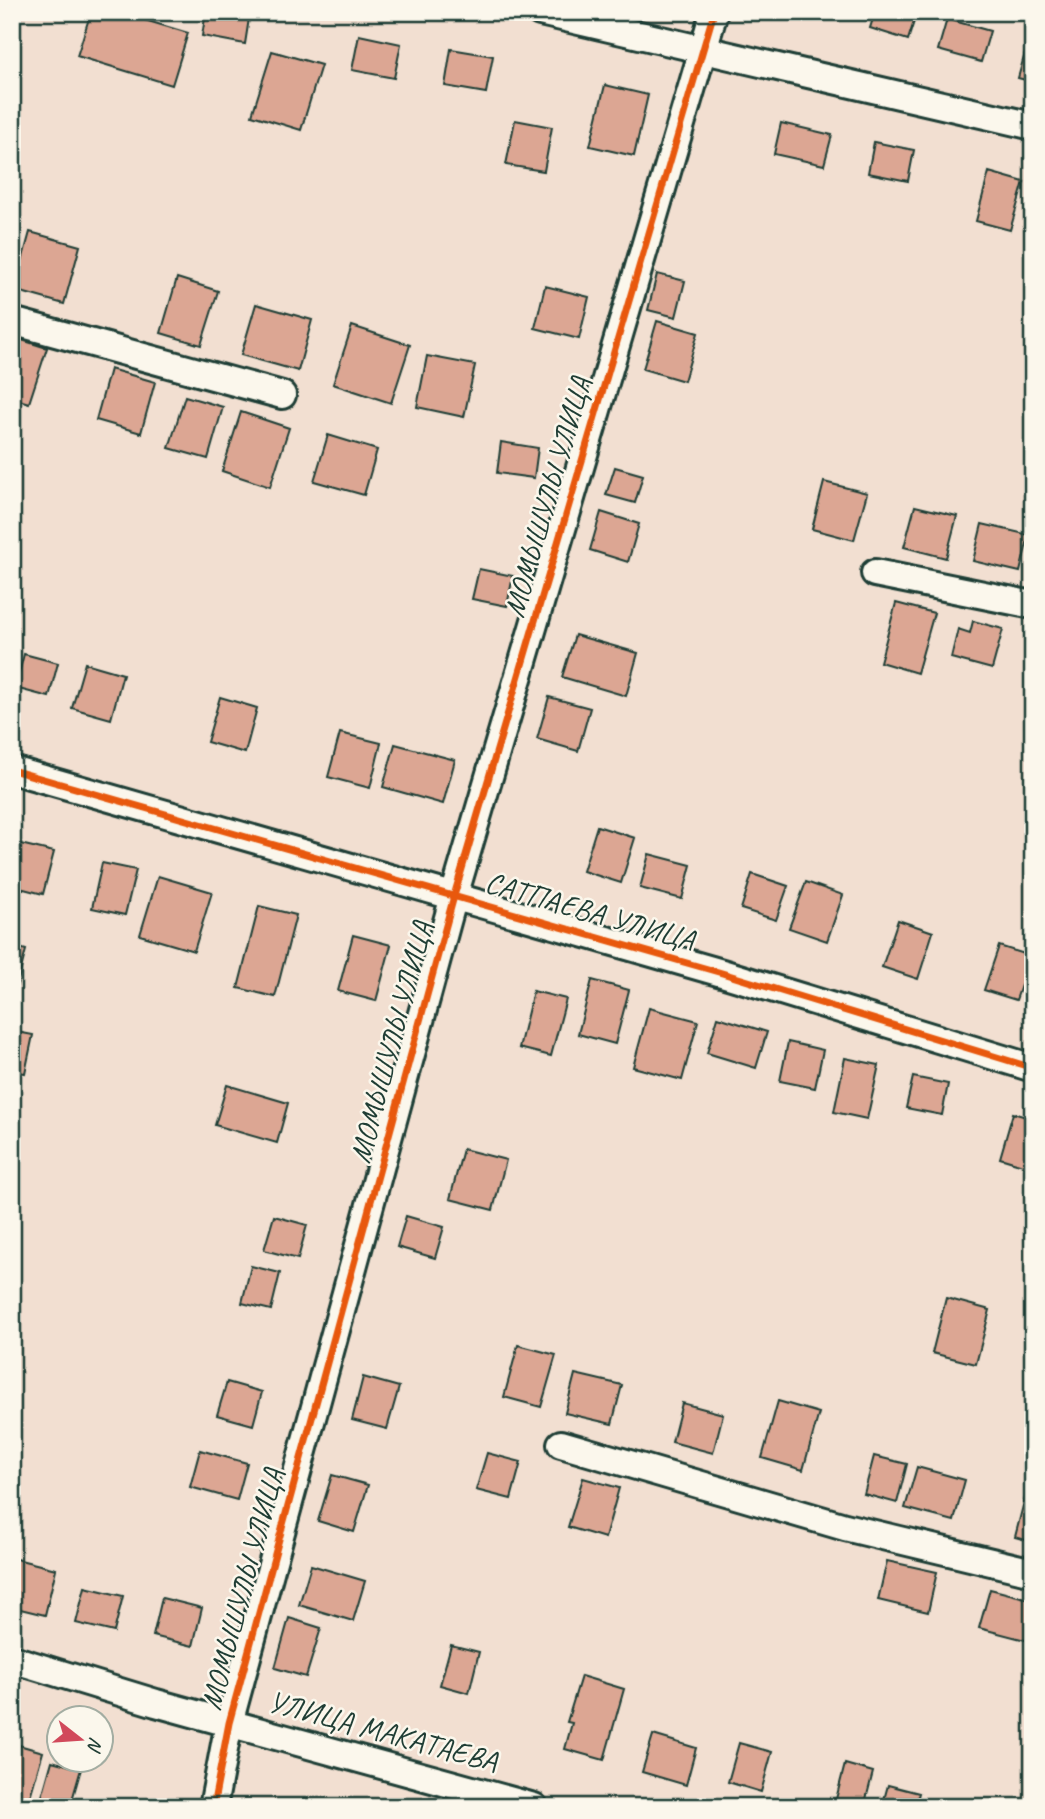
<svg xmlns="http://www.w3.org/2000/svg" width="1045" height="1819" viewBox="0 0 1045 1819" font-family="Caveat,sans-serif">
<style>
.building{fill:#dca693;stroke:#1f3d34;stroke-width:2}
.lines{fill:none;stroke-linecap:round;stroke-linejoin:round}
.minor-casing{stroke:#1f3d34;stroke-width:32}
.minor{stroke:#fbf7ec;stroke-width:26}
.cycleway-casing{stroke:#fbf7ec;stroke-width:11}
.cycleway{stroke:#e8590c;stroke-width:7}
.labels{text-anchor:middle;stroke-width:5;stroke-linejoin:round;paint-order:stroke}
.street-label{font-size:30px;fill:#1f3d34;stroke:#fbf7ec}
</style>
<rect width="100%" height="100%" fill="#f2dfd1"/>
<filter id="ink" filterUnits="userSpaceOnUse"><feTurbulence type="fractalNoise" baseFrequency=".0143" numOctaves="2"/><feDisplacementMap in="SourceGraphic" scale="14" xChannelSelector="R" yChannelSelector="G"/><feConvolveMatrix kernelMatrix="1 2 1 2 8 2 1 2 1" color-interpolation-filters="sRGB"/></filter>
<g filter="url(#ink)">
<path class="building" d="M91 12H118L188 33 172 85 77 56Z
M206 12H250L245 44 202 36Z
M875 12H917L908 40 870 28Z
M947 19 990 31 981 62 938 50Z
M359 35 401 44 394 78 352 70Z
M1029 39 1033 40V82L1018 78Z
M451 49 493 56 486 93 445 86Z
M272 51 321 65 301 130 252 115Z
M605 85 648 95 634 156 590 146Z
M515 120 552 127 544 171 506 165Z
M781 123 832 135 824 165 774 154Z
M874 142 914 150 908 181 868 173Z
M989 172 1024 182 1010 230 976 221Z
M30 232 80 246 64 304 14 290Z
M657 274 685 281 676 317 648 310Z
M177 278 218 291 201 345 161 333Z
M545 286 589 297 579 339 535 328Z
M256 304 312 320 298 371 241 355Z
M657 321 698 333 684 381 643 369Z
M352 326 410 345 391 403 333 384Z
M12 337 47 348 29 403 12 398Z
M427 356 475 365 464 417 417 407Z
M110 369 155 382 141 433 96 420Z
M185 396 223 407 208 459 169 448Z
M241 412 289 428 270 487 222 471Z
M328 435 377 450 364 495 314 481Z
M501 442 538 448 534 478 497 473Z
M615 467 643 475 635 503 606 495Z
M824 482 867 493 854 540 812 529Z
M915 506 957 516 946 558 904 547Z
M601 512 639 524 628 562 590 550Z
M982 524 1029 535 1020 572 973 561Z
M479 569 513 576 507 606 472 599Z
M896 603 934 613 917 673 880 662Z
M973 621 1003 629 992 669 951 658 958 629 970 633Z
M575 635 638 653 626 696 562 677Z
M24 654 58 663 49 697 15 688Z
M85 663 123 674 111 719 72 708Z
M220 697 257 708 245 753 207 742Z
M549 697 590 708 578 751 537 739Z
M340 733 381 743 370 788 328 777Z
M395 744 455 760 443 804 383 787Z
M597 826 635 838 621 883 583 871Z
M12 842 54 852 43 894 12 886Z
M649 854 691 865 682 899 640 888Z
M102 863 136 870 125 915 92 908Z
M752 874 788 886 776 920 741 909Z
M158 876 212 892 194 951 140 935Z
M806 882 843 895 827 941 789 928Z
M259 906 296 915 275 997 238 988Z
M898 920 933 932 918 979 882 967Z
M353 935 391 945 376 1001 338 991Z
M12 946 26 950 12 1004Z
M999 946 1031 956 1016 1000 984 990Z
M592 980 629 990 615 1044 578 1034Z
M533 991 566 999 551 1056 519 1048Z
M649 1008 698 1021 682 1080 633 1067Z
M718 1017 767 1032 756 1068 707 1053Z
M12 1031 33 1035 25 1073 12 1071Z
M788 1042 823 1050 815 1088 780 1081Z
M845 1058 879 1065 867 1119 834 1112Z
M913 1077 948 1084 942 1115 906 1108Z
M227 1085 288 1103 277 1143 215 1125Z
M1013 1113 1033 1119V1168L1000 1158Z
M463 1149 506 1160 493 1210 450 1199Z
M274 1216 307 1225 298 1259 264 1250Z
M406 1216 444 1227 435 1258 397 1247Z
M251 1266 280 1273 271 1310 242 1303Z
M946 1298 990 1310 976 1364 932 1353Z
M518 1345 556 1355 541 1407 504 1397Z
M575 1374 622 1385 612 1424 565 1413Z
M363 1377 399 1387 387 1429 352 1420Z
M227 1382 262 1392 253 1425 217 1415Z
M778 1401 819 1413 803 1470 762 1458Z
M682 1403 723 1414 713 1453 672 1442Z
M200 1450 247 1463 237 1500 190 1487Z
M487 1453 521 1462 511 1499 476 1490Z
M874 1456 907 1464 897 1503 864 1494Z
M917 1467 965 1480 954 1521 905 1508Z
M332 1475 368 1485 354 1532 318 1521Z
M583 1478 619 1488 605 1538 568 1527Z
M1027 1490 1033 1492V1542L1015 1537Z
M12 1558 56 1569 45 1615 12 1607Z
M887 1561 937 1572 928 1612 878 1600Z
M311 1565 365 1581 353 1621 299 1605Z
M85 1587 123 1596 114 1632 76 1623Z
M990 1589 1033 1600V1627L1029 1641 979 1628Z
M162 1598 202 1608 193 1646 153 1636Z
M289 1618 321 1628 306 1677 275 1668Z
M451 1645 479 1652 469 1693 440 1685Z
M581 1676 624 1689 604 1760 565 1749 572 1723 567 1722Z
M653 1735 696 1748 686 1785 642 1772Z
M12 1743 43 1752 27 1807H12Z
M739 1743 772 1752 761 1792 728 1782Z
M52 1761 81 1769 70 1807H39Z
M845 1764 873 1772 864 1807H834Z
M888 1785 919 1793 915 1807H882Z"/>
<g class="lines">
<g class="minor-casing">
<path id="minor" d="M540 12 1033 126
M12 321 282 395
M875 573 1033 605
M12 770 722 973 1033 1068
M561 1444 845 1527 1033 1572
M12 1659 156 1703 534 1807
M213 1807 229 1723 454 896 714 12"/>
</g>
<use href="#minor" class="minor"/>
<g class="cycleway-casing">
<path id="cycleway" d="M12 770 722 973 1033 1068
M213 1807 229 1723 454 896 714 12"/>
</g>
<use href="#cycleway" class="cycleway"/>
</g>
</g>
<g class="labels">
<g class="street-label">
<text transform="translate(547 497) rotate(-74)" y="10">МОМЫШУЛЫ УЛИЦА</text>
<text transform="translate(590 911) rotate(16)" y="10">САТПАЕВА УЛИЦА</text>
<text transform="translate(391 1042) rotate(-75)" y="10">МОМЫШУЛЫ УЛИЦА</text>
<text transform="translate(242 1589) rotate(-75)" y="10">МОМЫШУЛЫ УЛИЦА</text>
<text transform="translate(383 1731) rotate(15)" y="10">УЛИЦА МАКАТАЕВА</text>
</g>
</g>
<rect width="1045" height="1819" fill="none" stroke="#fbf7ec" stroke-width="42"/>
<rect x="21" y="21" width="1003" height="1777" fill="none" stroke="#1f3d34" stroke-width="2.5" filter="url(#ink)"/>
<g transform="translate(80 1739) rotate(107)"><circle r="33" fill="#fbf7ec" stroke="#a3ada2" stroke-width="2"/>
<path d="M0-5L12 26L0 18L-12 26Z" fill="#d1495b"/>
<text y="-10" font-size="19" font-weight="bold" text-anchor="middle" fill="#1f3d34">N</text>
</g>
</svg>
